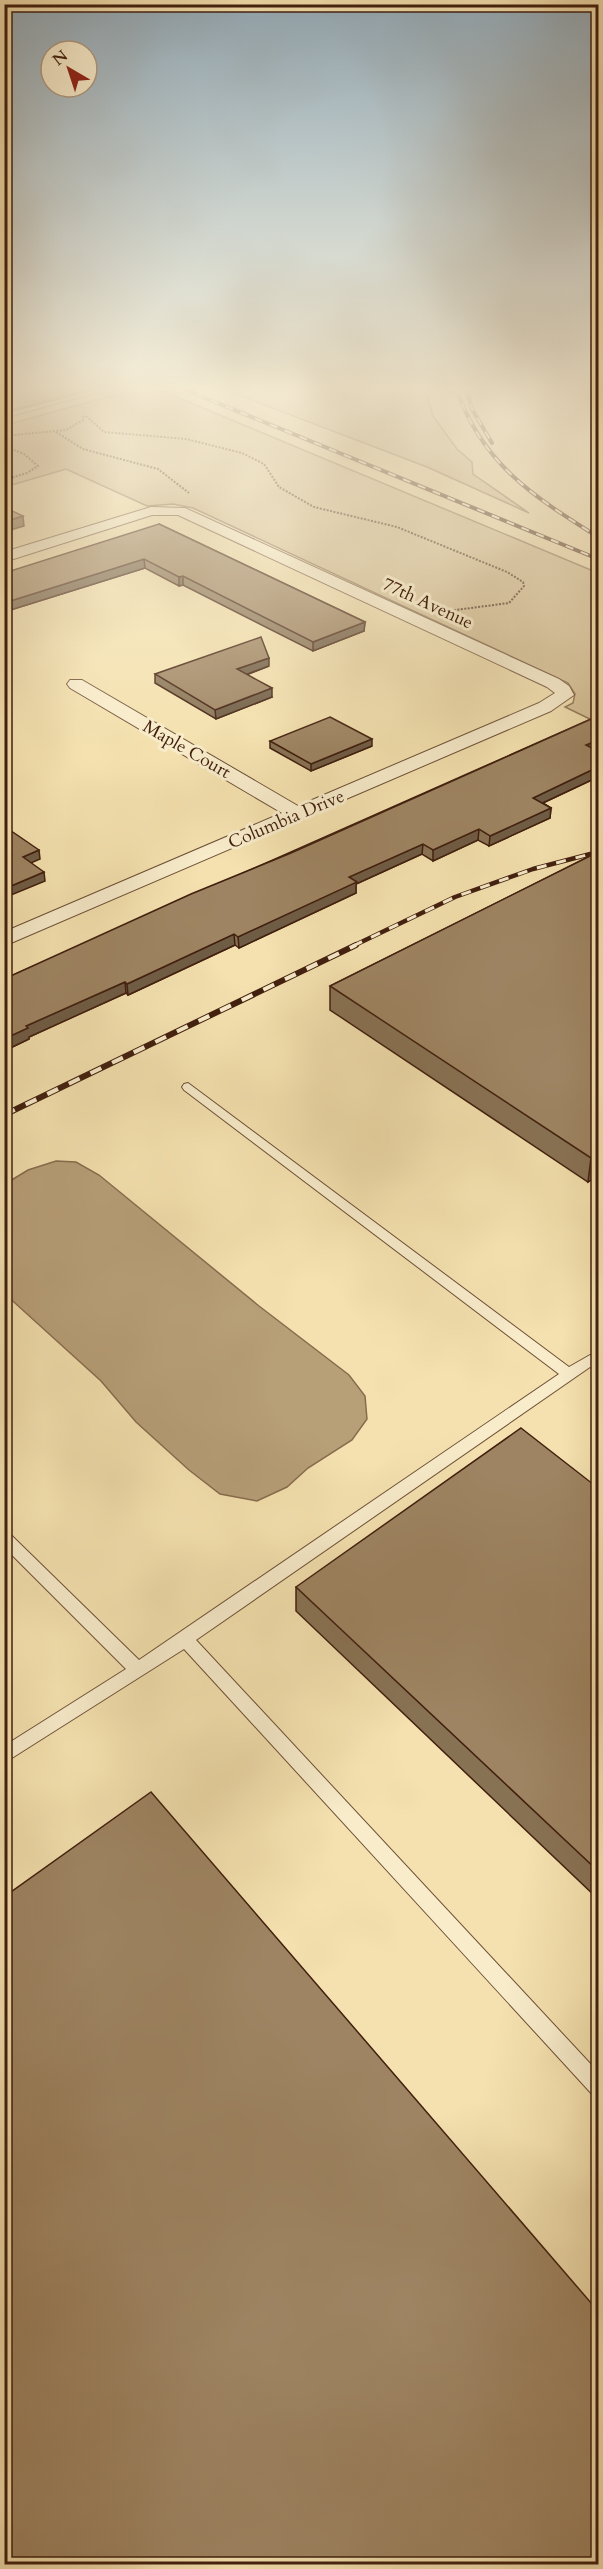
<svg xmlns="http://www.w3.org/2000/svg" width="603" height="2569" viewBox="0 0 603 2569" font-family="Cardo,serif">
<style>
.green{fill:#d6c094;stroke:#8c7051;stroke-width:1.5}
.water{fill:#b79f78;stroke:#886c4e;stroke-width:1.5}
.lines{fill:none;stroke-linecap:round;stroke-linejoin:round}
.lane-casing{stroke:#6e5036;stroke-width:2}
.street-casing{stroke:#6e5036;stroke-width:2}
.path{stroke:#411f0e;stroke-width:2;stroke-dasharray:2 1.5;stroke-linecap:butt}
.lane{fill:#f8eccb;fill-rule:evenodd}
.street{fill:#f8eccb;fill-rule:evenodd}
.rail-far2-casing{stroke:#411f0e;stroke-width:4}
.rail-far1-casing{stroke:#411f0e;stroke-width:4.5}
.rail-casing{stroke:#411f0e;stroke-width:6}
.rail-far2{stroke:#f8eccb;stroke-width:2;stroke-dasharray:8;stroke-linecap:butt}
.rail-far1{stroke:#f8eccb;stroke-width:3;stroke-dasharray:10;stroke-linecap:butt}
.rail{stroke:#f8eccb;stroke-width:4;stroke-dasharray:12;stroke-linecap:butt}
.wall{fill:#887254;stroke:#411f0e;stroke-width:1.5}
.shaded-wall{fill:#6f5c45;stroke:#411f0e;stroke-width:1.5}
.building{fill:#9e8462;stroke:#411f0e;stroke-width:1.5}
.labels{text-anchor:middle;stroke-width:6;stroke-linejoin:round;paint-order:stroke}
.far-street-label{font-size:18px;fill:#411f0e;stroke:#f8eccb}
</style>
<rect width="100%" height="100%" fill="#f4e1af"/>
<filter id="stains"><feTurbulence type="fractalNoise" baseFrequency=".00333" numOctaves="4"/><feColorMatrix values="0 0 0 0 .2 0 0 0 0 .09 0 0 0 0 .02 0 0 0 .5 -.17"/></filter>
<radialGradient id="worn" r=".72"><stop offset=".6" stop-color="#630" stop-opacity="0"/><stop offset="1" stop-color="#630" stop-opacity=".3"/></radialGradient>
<path class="green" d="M5 388H95L5 412Z
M141 388H155L598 573V723L565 707 573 703 575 694 568 683 193 508 173 504 147 506 66 469 5 487V425Z
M264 388H425L433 416 457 449 472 462 473 474 529 513 427 467 228 391C238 386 252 391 264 388Z"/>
<path class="water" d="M56 1161 76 1162 99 1175 259 1306 349 1375 365 1396 367 1419 352 1440 308 1468 287 1487 257 1501 220 1494 189 1470 136 1422 101 1381 5 1294V1184L28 1170Z"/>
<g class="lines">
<g class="lane-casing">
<path id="lane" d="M103 388H113L4 418V414Z
M188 1083 569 1367 590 1355 598 1359V1371L590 1367 196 1640 598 2072V2096L591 2093 184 1649 4 1763V1746L126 1669 4 1547V1531L9 1533 139 1660 559 1374 184 1090 182 1087 184 1084Z"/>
</g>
<g class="street-casing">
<path id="street" d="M151 507 185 508 559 679 569 686 574 695 551 711 4 946V932L282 813 70 688 67 684 70 680H82L298 806 539 703 555 693 547 687 178 515H152L4 562V552Z"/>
</g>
<path class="path" d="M86 416 104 432 186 439 242 453 264 464 279 487 314 507 397 527 507 572 523 582 524 586 509 603 448 611
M56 432 83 449 158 469 189 493
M4 436 66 430 83 420 84 414
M4 446 24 454 38 466 27 473 4 480"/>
<use href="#lane" class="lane"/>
<use href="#street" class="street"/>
<g class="rail-far2-casing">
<path id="rail-far2" d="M181 388 598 559
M456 388C482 464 533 496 598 537
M466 388 472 409 492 443"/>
</g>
<g class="rail-far1-casing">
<path id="rail-far1" d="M353 946 455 897 533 869 598 852"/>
</g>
<g class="rail-casing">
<path id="rail" d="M4 1115 356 945"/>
</g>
<use href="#rail-far2" class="rail-far2"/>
<use href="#rail-far1" class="rail-far1"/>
<use href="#rail" class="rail"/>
</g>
<path class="wall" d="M159 524 365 622 364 631 313 651 183 585 179 586 145 568 4 612Z
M269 666 246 675 272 697 216 719 155 683V674Z
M598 716V750H597L598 777 543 803 551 808 550 818 489 846 478 840 433 861 422 854 356 884V893L239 948 235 945 128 995 126 993 29 1037V1039L4 1051V979Z
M270 741 372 746 311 771 270 748Z
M598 852V1175L588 1182 330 1010V986Z
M598 1488V1899L296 1611V1587Z"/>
<path class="shaded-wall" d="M23 516 24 526 4 532V522Z
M144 559 145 568 4 612V603Z
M183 576V585L179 586V577Z
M365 622 364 631 313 651V642Z
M269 658V666L237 678V669Z
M272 688V697L216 719 215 710Z
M372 739V746L311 771V764Z
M598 740V750L585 756 586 745Z
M598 767V777L532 808 533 798Z
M551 808 550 818 489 846 490 836Z
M479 829 478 840 433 861V850Z
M423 844 422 854 356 884V893L239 948 238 937 349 877Z
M39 850 40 859 24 866 23 857Z
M44 872 45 881 4 898V889Z
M234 934 235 945 128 995 127 984Z
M125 982 126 993 29 1037V1039L4 1051V1039L26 1026Z
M598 1153V1175L588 1182 591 1158Z"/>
<path class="building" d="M4 507 23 516 4 522Z
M159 524 365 622 313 642 183 576 179 577 144 559 4 603V573Z
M261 637 269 658 237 669 272 688 215 710 155 674Z
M598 716V740L586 745 598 751V767L533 798 551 808 490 836 479 829 433 850 423 844 349 877 357 882 238 937 234 934 127 984 125 982 26 1026 28 1028 4 1039V979L191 894 291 853Z
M330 717 372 739 311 764 270 741Z
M4 826 39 850 23 857 44 872 4 889Z
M598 852V1153L591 1158 330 986Z
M521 1428 598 1488V1871L296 1587Z
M151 1792 598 2311V2565H4V1897Z"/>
<linearGradient id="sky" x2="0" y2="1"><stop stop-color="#94acbb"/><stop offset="0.52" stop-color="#faf2db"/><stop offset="1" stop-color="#faf2db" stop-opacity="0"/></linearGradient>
<rect width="603" height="748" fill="url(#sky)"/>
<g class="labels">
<g class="far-street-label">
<text transform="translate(428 603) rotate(25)" y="6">77th Avenue</text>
<text transform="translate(187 749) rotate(30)" y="6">Maple Court</text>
<text transform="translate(286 819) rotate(-23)" y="6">Columbia Drive</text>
</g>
</g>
<rect width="603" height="2569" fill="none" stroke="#f4e1af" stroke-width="24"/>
<rect x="6" y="6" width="591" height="2557" fill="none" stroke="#411f0e" stroke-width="3"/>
<rect x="12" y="12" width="579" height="2545" fill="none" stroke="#411f0e" stroke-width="1.5"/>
<g transform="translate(69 69) rotate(321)"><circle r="28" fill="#f8eccb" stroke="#af9a7f" stroke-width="1.5"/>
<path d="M0-4.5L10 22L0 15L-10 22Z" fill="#8f2418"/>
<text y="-9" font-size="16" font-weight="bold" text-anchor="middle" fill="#411f0e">N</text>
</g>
<rect width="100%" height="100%" filter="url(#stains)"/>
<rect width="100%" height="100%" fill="url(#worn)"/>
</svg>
